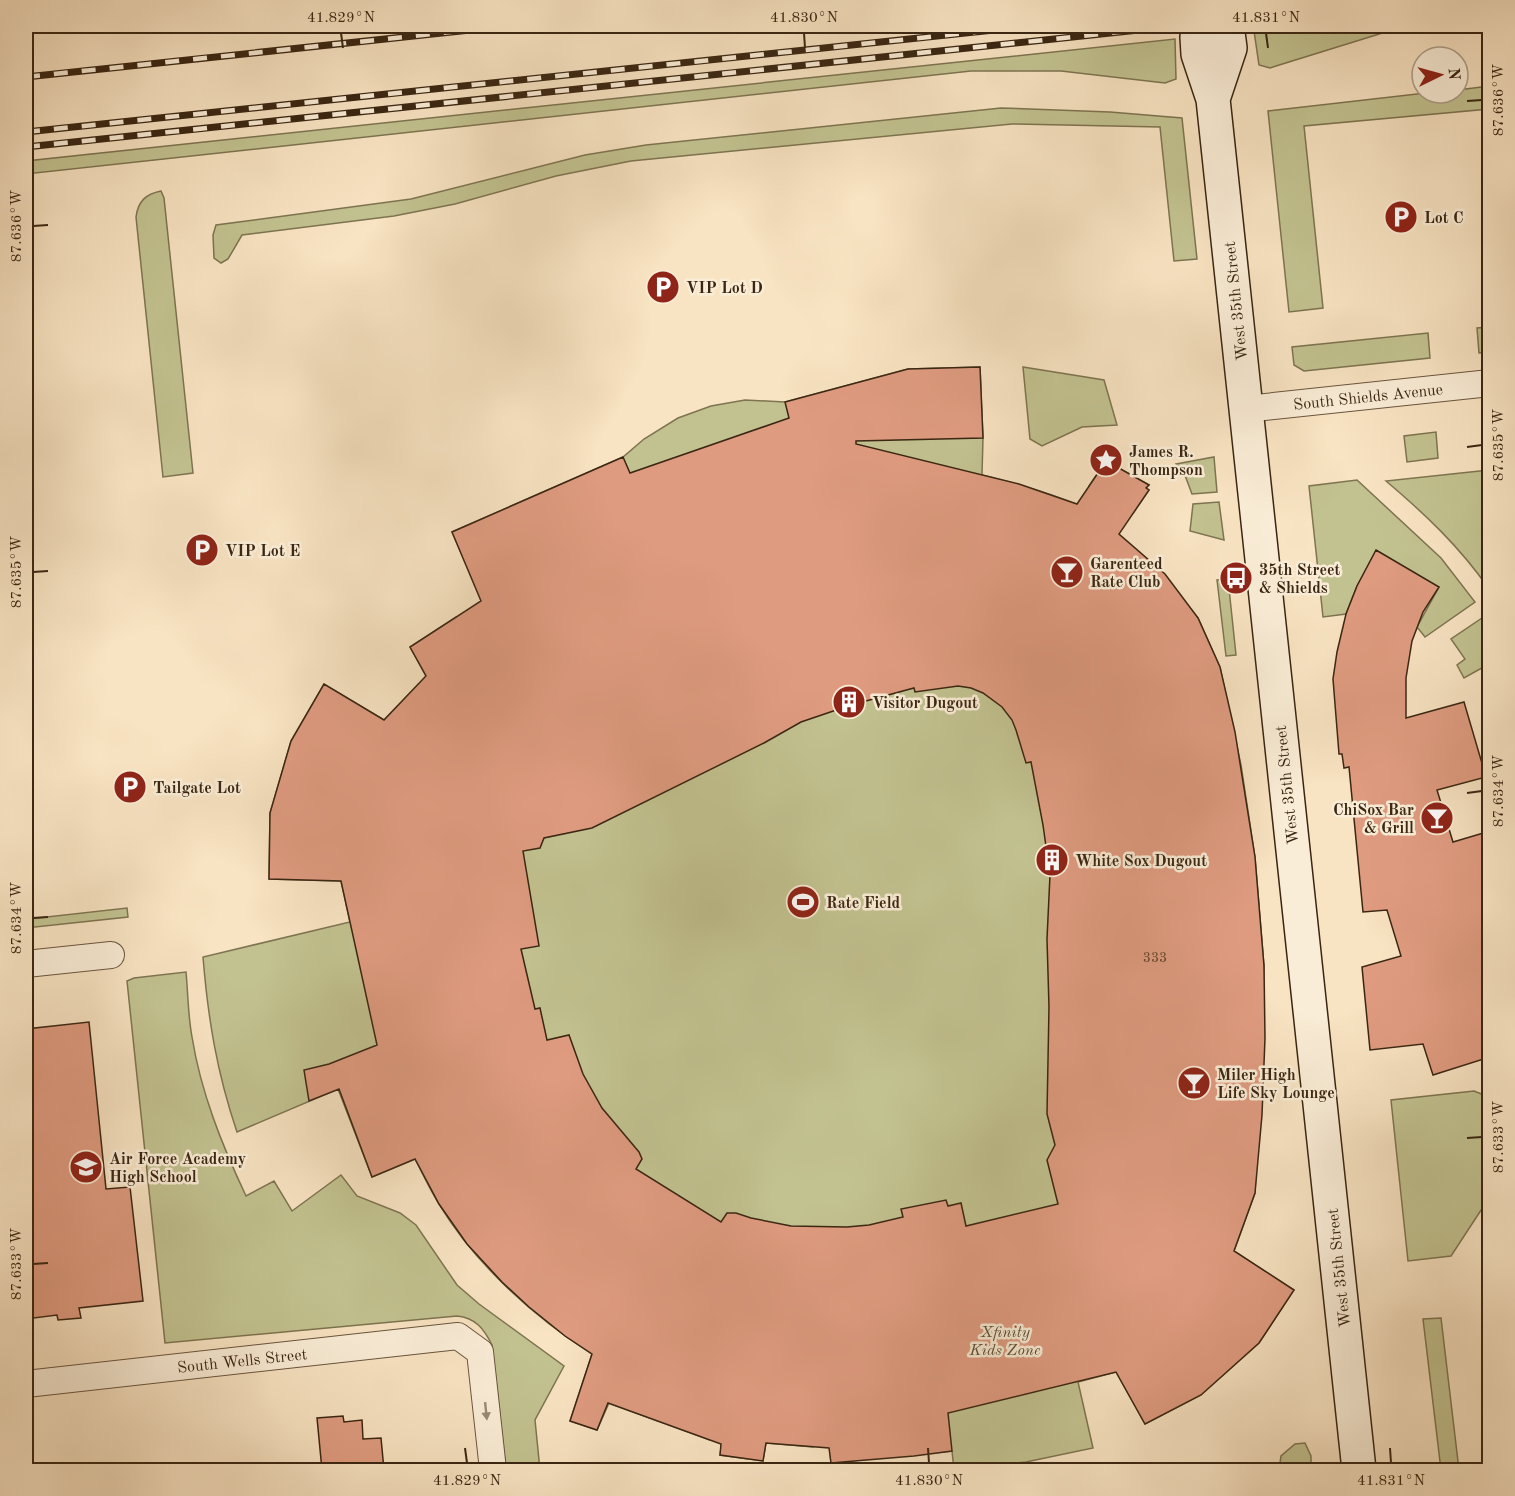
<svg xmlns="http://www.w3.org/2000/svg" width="1515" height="1496" viewBox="0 0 1515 1496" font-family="'Old Standard TT',serif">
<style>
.green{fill:#c2c290;stroke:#7e7451;stroke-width:1.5}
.building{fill:#df9b80;stroke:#3a2612;stroke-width:1.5;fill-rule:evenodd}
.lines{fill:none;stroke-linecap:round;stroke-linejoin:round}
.minor-casing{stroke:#6a553e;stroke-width:28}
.secondary-casing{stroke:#3a2612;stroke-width:36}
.minor{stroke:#faedd7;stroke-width:26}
.secondary{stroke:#faedd7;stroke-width:33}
.rail-casing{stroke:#3a2612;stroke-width:7}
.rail{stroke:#faedd7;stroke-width:4.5;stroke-dasharray:14;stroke-linecap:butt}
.oneway{fill:#9a8a74}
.ticks{fill:none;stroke:#3a2612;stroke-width:2}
.labels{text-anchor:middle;stroke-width:5;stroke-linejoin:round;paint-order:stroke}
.number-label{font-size:14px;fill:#63432e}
.poi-label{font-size:16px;font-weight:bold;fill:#3a2612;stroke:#faedd7;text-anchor:start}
.street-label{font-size:16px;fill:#3a2612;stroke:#faedd7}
.park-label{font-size:16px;font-style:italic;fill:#5c4d32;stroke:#faedd7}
.neatline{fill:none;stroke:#3a2612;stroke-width:2}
.ticks-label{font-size:15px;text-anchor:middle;fill:#3a2612}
</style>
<rect width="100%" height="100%" fill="#f8e3c2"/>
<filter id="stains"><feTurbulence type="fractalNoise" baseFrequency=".00333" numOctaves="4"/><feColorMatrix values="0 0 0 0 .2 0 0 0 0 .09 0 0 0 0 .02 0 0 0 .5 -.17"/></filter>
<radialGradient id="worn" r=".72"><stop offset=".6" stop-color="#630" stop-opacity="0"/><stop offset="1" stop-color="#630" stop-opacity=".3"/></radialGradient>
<path class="green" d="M1306 26H1405L1276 66 1270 68 1259 65 1254 31Z
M1175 39 1176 79 1165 83 1061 71H971L26 174V161Z
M1489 86V109L1304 126 1323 308 1289 312 1268 111 1426 93H1458V90Z
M1001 108 1110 112 1182 118 1197 259 1174 261 1160 127 1012 124 631 161 556 176 455 204 394 216 242 235 228 259 221 263 214 258 213 235 216 225 411 199 585 155 646 145Z
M161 191 164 198 193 473 163 477 136 217C138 201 146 194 161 191Z
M1489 327V352L1479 353 1477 328Z
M1428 333 1430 358 1304 371 1294 365 1292 347Z
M980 367 983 438 982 475C1018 484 1055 494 1089 510L1100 493 1089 486 1104 464 1108 466 1110 463 1149 485 1146 488 1149 490 1134 512 1111 528 1198 618 1220 667 1241 765 1255 857 1264 966 1255 1193 1234 1251 1294 1290 1259 1343 1201 1395 1145 1424 1116 1372 1078 1382 1093 1448 1026 1462 954 1470 952 1451 831 1463 827 1419H815L813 1447 766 1443 763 1461 720 1455 726 1413 721 1412 710 1440 609 1403 597 1430 570 1421 592 1354C533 1316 476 1265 439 1204 430 1190 423 1174 415 1159L372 1177 338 1089 237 1132C217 1073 208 1019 203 957L350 922 341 881 269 879 270 813 291 741 324 684 384 720 426 676 410 647 456 617 474 647 496 635 452 532 623 457 644 439 678 418 711 406 745 400 785 402 908 369Z
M1023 367 1104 380 1117 425 1082 427 1042 446 1030 439Z
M1436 432 1438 458 1407 462 1404 436Z
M1214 457 1217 492 1192 494 1186 478 1176 464Z
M1489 470H1490L1489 589C1460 547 1425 514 1386 481Z
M1357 480 1441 558 1475 602 1425 637 1417 627 1439 587 1376 551 1357 586 1346 614 1323 617 1309 486Z
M1219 502 1224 540 1190 531 1193 504Z
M1228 579 1236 655 1226 656 1217 580Z
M1485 616 1489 623V664L1464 678 1457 665 1465 659 1451 639Z
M26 896 29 919 127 908 128 917 26 928Z
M186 972C188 993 188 1016 192 1037 201 1093 222 1145 246 1196L274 1181 292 1211 341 1175 357 1196 400 1213 416 1225 457 1285 479 1304 564 1366 535 1420 540 1470H506L492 1345C484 1329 476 1318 457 1316L165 1343 127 981 134 978Z
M1474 1091 1489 1097V1198L1451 1256 1408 1261 1391 1100Z
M1441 1318 1459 1470H1441L1423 1319Z
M1305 1443 1311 1456V1470H1279L1281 1456 1295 1444Z"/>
<path class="building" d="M980 367 983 438 856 441V444L1019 484 1077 504 1104 464 1108 466 1110 463 1149 485 1146 488 1149 490 1119 534 1165 574 1198 618 1220 667 1235 732 1255 857 1264 966 1265 1038 1262 1115 1255 1193 1234 1251 1294 1290 1259 1343 1201 1395 1145 1424 1116 1372 948 1413 952 1451 914 1456 831 1463 829 1448 766 1443 763 1461 720 1455 721 1444 608 1403 597 1430 570 1421 592 1354 565 1336 529 1307 502 1282 467 1244 439 1204 415 1159 372 1177 339 1089 309 1101 304 1070 329 1064 377 1045 341 881 269 879 270 813 291 741 324 684 384 720 426 676 410 647 481 601 452 532 623 457 630 473 789 418 785 402 908 369ZM958 686 971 688 983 693 1002 707 1012 720 1016 730 1026 763 1031 762 1043 825 1050 875 1047 939 1049 1007 1047 1114 1055 1145 1047 1160 1058 1204 966 1226 961 1203 948 1206 946 1200 901 1209 903 1217 869 1225 847 1227 791 1226 751 1218 736 1213H727L721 1222 636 1169 642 1159 639 1152 602 1108 583 1074 569 1035 547 1040 540 1008 535 1009 521 949 539 946 523 851 540 848 544 838 592 828 764 743 801 722 851 705 914 688 915 692Z
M1376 550 1439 587 1423 612 1412 641 1406 678V718L1464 702 1486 777 1437 790 1453 842 1490 831V1057L1433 1075 1423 1044 1370 1050 1362 967 1401 956 1387 910 1363 912 1349 767 1344 768 1342 754H1339L1333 679 1337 652 1346 614 1357 586Z
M89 1022 106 1189 130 1187 143 1301 79 1308 81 1318 58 1320 57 1315 26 1319V1029Z
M343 1416 344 1422 362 1420 363 1439 381 1438 384 1470H322L317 1418Z"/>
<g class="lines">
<g class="minor-casing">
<path id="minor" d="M1246 409 1490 383
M26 964 111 955
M26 1384 458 1336 480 1352 493 1470"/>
</g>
<g class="secondary-casing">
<path id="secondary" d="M1197 37 1198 54 1213 99 1359 1470
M1213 99 1230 48 1228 33"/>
</g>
<use href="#minor" class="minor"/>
<use href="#secondary" class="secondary"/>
<g class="rail-casing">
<path id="rail" d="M26 77 508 26
M26 132 1033 26
M26 147 1177 26"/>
</g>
<use href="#rail" class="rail"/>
</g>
<defs><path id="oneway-solid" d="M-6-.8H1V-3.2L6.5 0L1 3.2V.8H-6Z" transform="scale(1.5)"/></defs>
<use class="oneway" href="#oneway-solid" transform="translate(486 1411) rotate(84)"/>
<path class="ticks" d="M341 33 343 48M804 33 805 48M1266 33 1268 48M1467 101 1482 100M33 226 48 225M1467 447 1482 445M33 572 48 571M1467 793 1482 791M33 918 48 917M1467 1138 1482 1137M33 1264 48 1263M465 1448 467 1463M928 1448 929 1463M1390 1448 1391 1463"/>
<defs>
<g id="parking-disc" transform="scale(1.725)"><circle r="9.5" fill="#8f2418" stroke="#faedd7"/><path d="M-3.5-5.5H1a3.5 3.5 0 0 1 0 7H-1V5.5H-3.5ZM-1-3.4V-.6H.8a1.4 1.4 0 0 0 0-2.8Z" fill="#fff"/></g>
<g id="sight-disc" transform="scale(1.725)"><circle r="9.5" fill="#8f2418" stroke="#faedd7"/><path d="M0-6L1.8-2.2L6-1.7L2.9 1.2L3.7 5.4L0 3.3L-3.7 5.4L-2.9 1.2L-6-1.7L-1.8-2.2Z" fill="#fff"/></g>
<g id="bar-disc" transform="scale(1.725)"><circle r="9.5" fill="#8f2418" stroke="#faedd7"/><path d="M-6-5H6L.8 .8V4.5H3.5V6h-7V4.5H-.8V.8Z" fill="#fff"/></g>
<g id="bus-disc" transform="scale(1.725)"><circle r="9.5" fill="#8f2418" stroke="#faedd7"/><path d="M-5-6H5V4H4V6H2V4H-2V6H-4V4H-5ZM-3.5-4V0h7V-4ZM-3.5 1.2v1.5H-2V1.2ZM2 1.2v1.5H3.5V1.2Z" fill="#fff"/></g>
<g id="building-disc" transform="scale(1.725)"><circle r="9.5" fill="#8f2418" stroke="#faedd7"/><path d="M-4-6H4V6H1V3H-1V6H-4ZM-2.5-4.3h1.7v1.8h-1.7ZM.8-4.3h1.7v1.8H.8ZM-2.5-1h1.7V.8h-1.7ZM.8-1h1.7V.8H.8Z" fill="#fff"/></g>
<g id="stadium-disc" transform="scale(1.725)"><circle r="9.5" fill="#8f2418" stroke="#faedd7"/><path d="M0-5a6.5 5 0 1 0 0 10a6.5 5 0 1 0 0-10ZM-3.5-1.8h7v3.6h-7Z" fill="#fff"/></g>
<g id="school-disc" transform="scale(1.725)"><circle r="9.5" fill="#8f2418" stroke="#faedd7"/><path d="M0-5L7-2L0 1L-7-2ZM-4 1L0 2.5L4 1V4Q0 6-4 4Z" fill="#fff"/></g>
</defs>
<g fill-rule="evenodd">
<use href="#parking-disc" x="1401" y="217"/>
<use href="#parking-disc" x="663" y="287"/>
<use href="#sight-disc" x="1106" y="460"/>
<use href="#parking-disc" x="202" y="550"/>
<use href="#bar-disc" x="1067" y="572"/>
<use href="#bus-disc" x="1236" y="578"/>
<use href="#building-disc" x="849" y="702"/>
<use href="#parking-disc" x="130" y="787"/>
<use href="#bar-disc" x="1437" y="818"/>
<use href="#building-disc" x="1052" y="860"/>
<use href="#stadium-disc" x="803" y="902"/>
<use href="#bar-disc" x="1194" y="1083"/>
<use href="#school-disc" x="86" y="1167"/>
</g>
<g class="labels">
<g class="number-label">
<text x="1155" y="962">333</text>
</g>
<g class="poi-label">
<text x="1424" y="223">Lot C</text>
<text x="686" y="293">VIP Lot D</text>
<text x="1129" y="457">James R.<tspan x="1129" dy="18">Thompson</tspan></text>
<text x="225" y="556">VIP Lot E</text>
<text x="1090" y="569">Garenteed<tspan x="1090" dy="18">Rate Club</tspan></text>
<text x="1259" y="575">35th Street<tspan x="1259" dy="18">&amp; Shields</tspan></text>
<text x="872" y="708">Visitor Dugout</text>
<text x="153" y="793">Tailgate Lot</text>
<text x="1414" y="815" text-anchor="end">ChiSox Bar<tspan x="1414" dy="18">&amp; Grill</tspan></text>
<text x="1075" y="866">White Sox Dugout</text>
<text x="826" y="908">Rate Field</text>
<text x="1217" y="1080">Miler High<tspan x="1217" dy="18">Life Sky Lounge</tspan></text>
<text x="109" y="1164">Air Force Academy<tspan x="109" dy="18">High School</tspan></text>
</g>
<g class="street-label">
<text transform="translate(1235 301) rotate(-96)" y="6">West 35th Street</text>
<text transform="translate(1368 396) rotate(-6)" y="6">South Shields Avenue</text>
<text transform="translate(1286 785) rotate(-96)" y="6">West 35th Street</text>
<text transform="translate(1338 1268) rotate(-96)" y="6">West 35th Street</text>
<text transform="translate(242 1360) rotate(-6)" y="6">South Wells Street</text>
</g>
<g class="park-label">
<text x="1005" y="1337">Xfinity<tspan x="1005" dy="18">Kids Zone</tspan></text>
</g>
</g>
<rect width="1515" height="1496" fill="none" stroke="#f8e3c2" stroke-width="66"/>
<g transform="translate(1440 75) rotate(85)"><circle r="28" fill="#faedd7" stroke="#ad9d88" stroke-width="1.5"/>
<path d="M0-4.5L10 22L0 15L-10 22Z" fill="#8f2418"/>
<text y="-9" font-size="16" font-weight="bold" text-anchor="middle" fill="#3a2612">N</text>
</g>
<rect x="33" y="33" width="1449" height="1430" class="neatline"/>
<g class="ticks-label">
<text x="341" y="22">41.829°N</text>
<text x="804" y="22">41.830°N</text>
<text x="1266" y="22">41.831°N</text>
<text transform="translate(1498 100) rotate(-90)" y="5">87.636°W</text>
<text transform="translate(16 226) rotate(-90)" y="5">87.636°W</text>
<text transform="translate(1498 445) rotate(-90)" y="5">87.635°W</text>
<text transform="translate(16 572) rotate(-90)" y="5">87.635°W</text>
<text transform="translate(1498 791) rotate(-90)" y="5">87.634°W</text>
<text transform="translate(16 918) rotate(-90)" y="5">87.634°W</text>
<text transform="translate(1498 1137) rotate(-90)" y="5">87.633°W</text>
<text transform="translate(16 1264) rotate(-90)" y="5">87.633°W</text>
<text x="467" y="1485">41.829°N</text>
<text x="929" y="1485">41.830°N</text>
<text x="1391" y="1485">41.831°N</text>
</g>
<rect width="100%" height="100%" filter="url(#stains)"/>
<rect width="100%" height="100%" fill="url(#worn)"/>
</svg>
